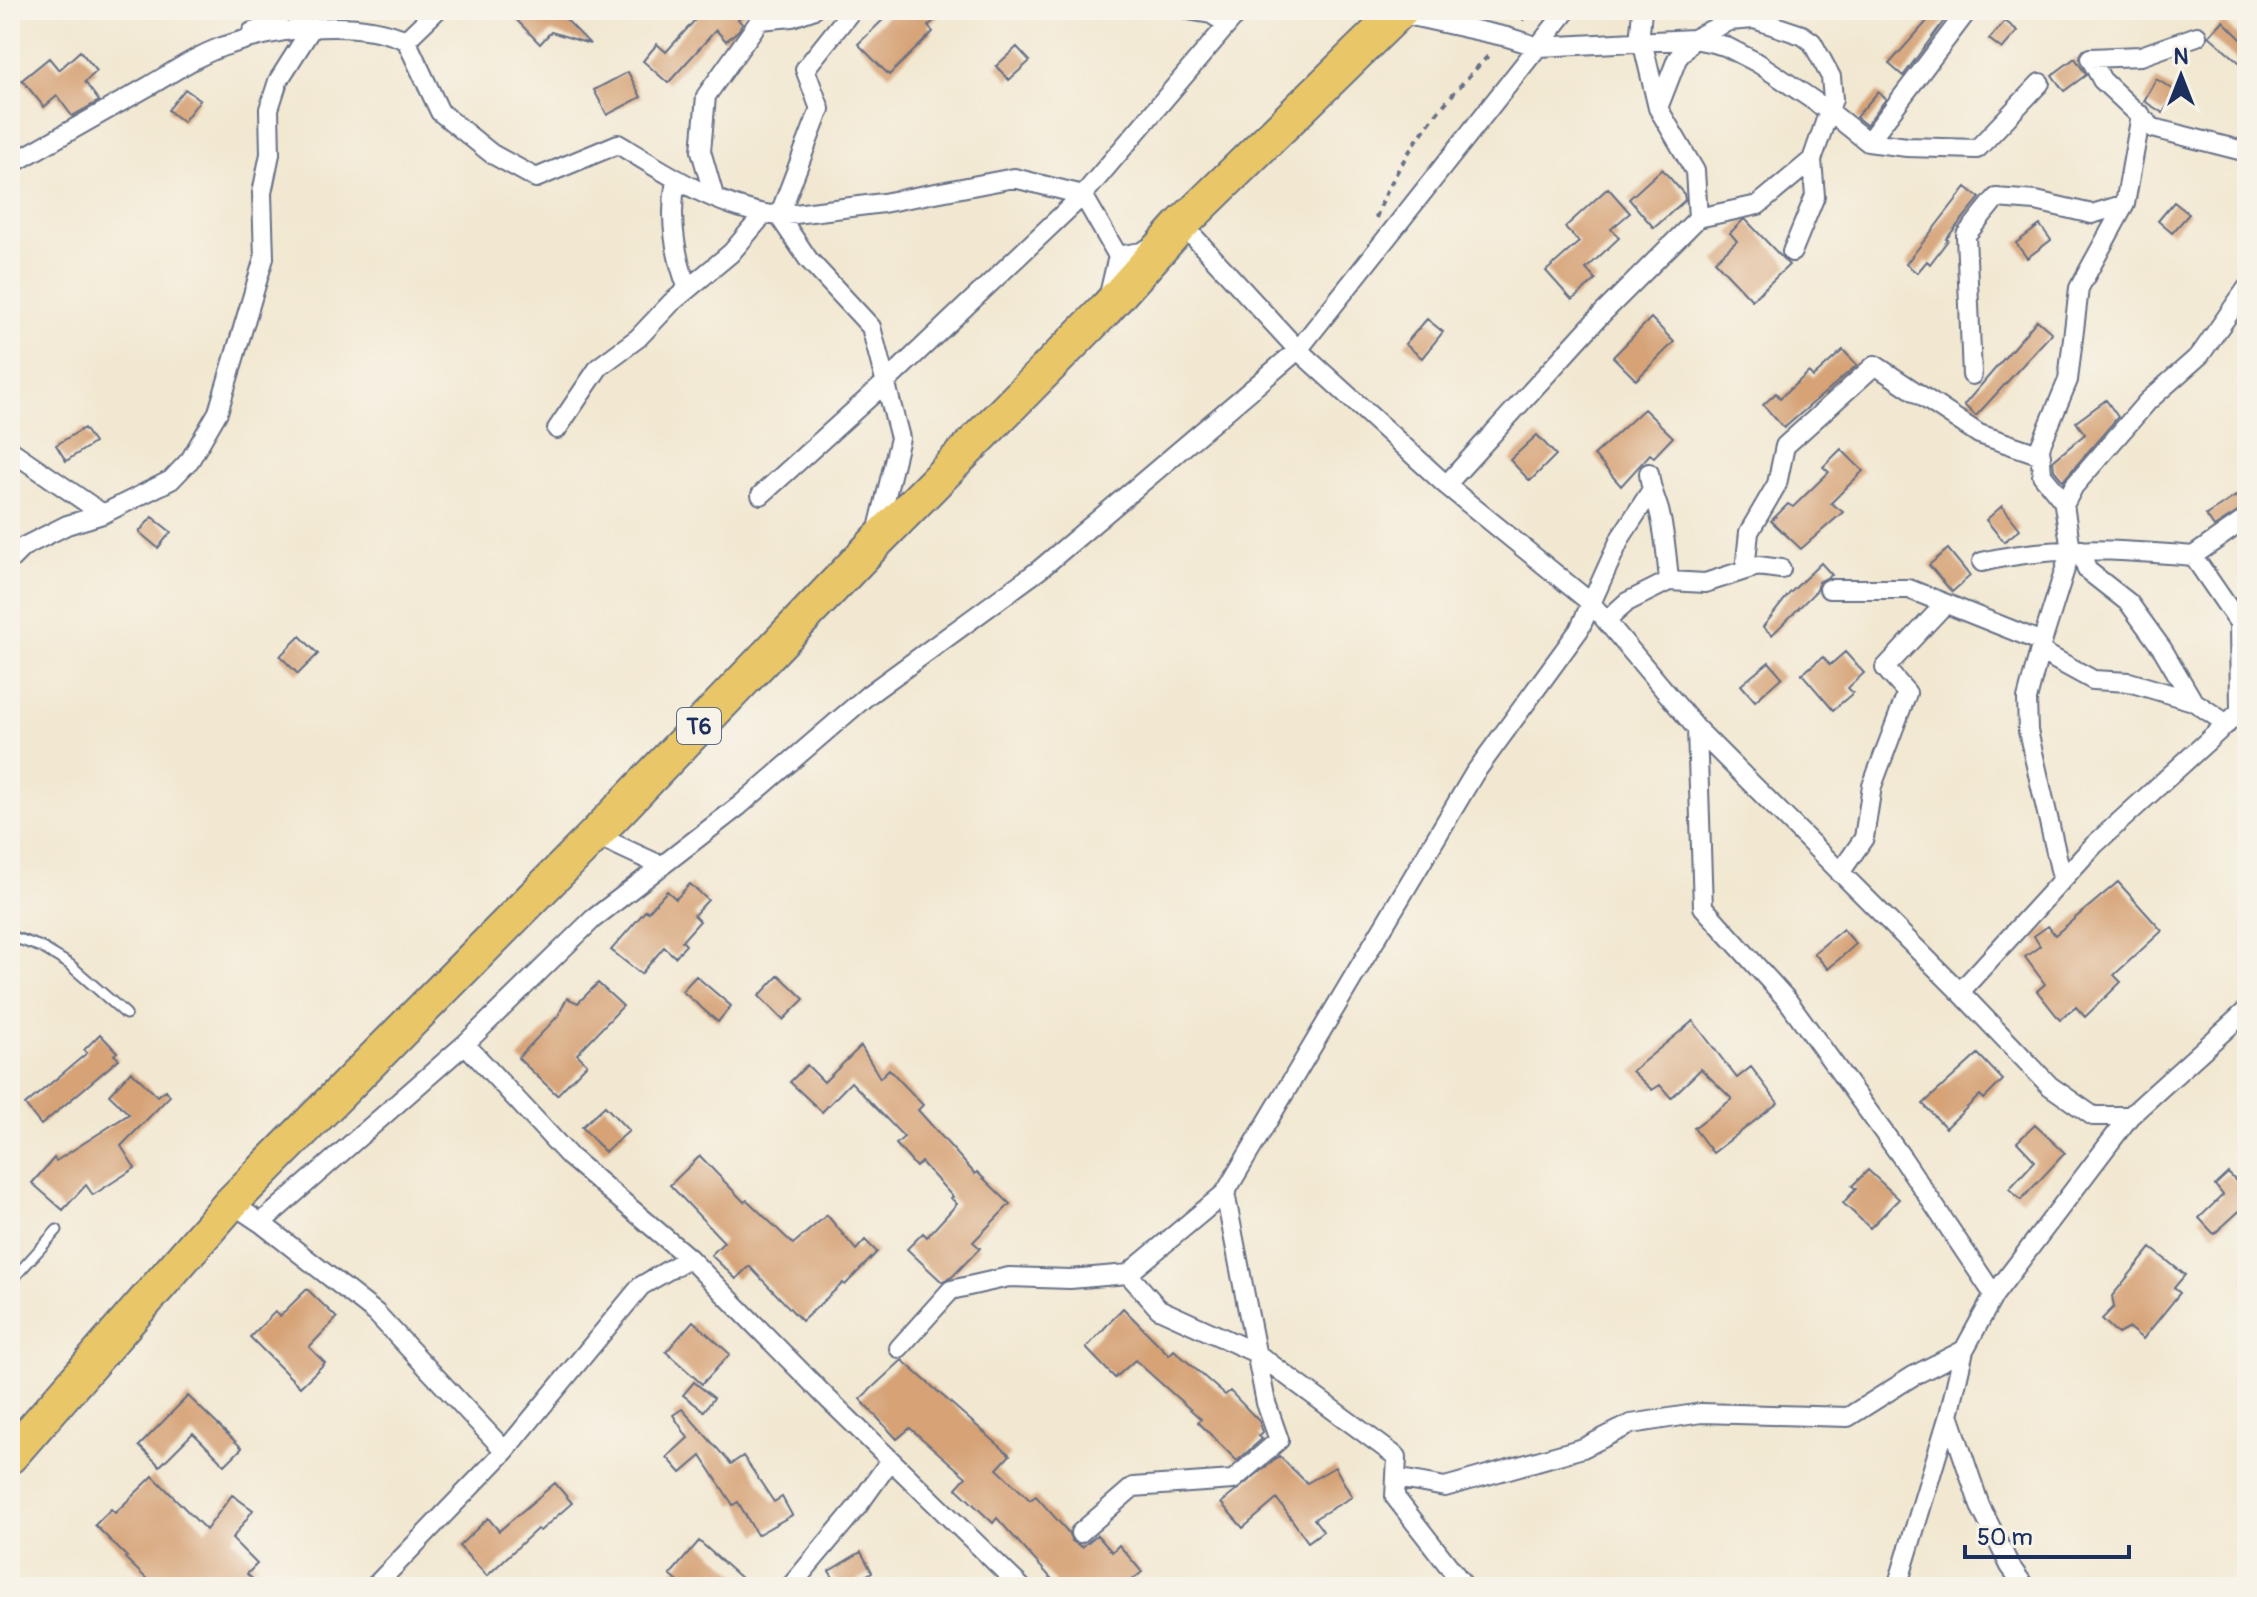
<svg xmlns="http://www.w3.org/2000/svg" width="2257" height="1597" viewBox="0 0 2257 1597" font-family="Pangolin,sans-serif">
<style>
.building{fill:#d6a276}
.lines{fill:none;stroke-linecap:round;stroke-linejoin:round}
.lane-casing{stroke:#667086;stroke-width:13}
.street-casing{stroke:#667086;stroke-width:22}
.highway-casing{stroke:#667086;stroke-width:38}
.path{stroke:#667086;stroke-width:4;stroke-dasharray:6 6;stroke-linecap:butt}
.lane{stroke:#fff;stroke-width:9}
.street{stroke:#fff;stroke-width:18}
.highway{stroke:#e9c769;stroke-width:34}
.labels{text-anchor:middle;stroke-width:7;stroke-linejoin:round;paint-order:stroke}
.shield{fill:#f7f3e8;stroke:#5d6a87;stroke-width:2}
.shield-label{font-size:22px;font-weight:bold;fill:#1b2f5e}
</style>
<rect width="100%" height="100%" fill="#f7f3e8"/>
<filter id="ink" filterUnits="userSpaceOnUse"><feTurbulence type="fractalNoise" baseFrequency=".0125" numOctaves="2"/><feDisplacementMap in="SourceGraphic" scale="16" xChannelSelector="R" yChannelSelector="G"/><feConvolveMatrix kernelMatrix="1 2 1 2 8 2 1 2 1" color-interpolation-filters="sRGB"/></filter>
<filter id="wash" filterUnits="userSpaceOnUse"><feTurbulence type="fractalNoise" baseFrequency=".006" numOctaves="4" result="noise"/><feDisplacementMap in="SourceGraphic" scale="32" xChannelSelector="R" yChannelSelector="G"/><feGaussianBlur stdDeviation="1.8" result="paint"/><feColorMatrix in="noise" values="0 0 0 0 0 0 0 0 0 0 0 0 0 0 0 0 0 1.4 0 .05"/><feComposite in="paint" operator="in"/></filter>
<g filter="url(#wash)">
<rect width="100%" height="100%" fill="#f2e8d1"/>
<g id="blocks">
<path class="building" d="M507 10H557L590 44 551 32 540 44Z
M704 10H748L738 19 742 24 739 30 726 41 716 30 668 83 643 61 657 44 666 52Z
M893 10H946L928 26 933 32 889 75 858 44Z
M1936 11 1946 18 1903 76 1889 64Z
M2005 21 2018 31 2002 49 1989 39Z
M2223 21 2247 45V69L2209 36Z
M1017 47 1030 61 1009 80 996 66Z
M80 51 97 71 85 82 99 101 72 116 57 96 44 107 22 80 49 58 59 70Z
M2075 58 2086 75 2064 91 2052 75Z
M628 72 641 97 607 115 594 90Z
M2156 79 2176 91 2163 113 2144 101Z
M185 89 200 100 183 122 168 110Z
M1878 92 1886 99 1866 125 1856 117Z
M1662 169 1684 194 1685 200 1654 228 1629 199Z
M1966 187 1980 198 1946 239 1948 240 1930 264 1927 261 1917 273 1906 264Z
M1608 188 1630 213 1611 229 1619 238 1586 269 1596 280 1572 300 1546 271 1579 242 1565 227Z
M2174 202 2189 214 2172 233 2158 221Z
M1743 220H1746L1789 265 1752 300 1715 261 1737 241 1730 233Z
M2040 225 2051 240 2027 258 2016 243Z
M1651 318 1674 342 1636 380 1613 357Z
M1427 319 1443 332 1422 358 1405 344Z
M2037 320 2052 333 1976 416 1964 405Z
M1843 350 1857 365 1784 428 1763 405 1776 393 1780 398 1809 372 1813 377Z
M2106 400 2118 417 2063 481 2054 470 2053 461 2085 434 2076 422Z
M1644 409 1673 437 1654 457 1650 454 1621 486 1594 455Z
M84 428 94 443 66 461 56 445Z
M1537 435 1556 455 1530 481 1510 460Z
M1841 449 1863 471 1831 503 1843 512 1801 549 1771 521 1788 504 1793 507 1829 472 1823 467Z
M2236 496 2247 506 2214 527 2206 515Z
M2002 506 2020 529 2004 542 1986 520Z
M152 517 171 532 158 548 139 532Z
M1948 549 1970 576 1952 592 1929 565Z
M1821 563 1832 575 1819 582 1817 590 1772 635 1763 627 1789 594Z
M300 636 318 654 298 674 280 656Z
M1845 652 1864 673 1848 688 1853 693 1833 710 1802 674 1823 657 1830 665Z
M1769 662 1782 677 1755 701 1741 685Z
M2118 882 2162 931 2114 975 2121 982 2085 1017 2076 1007 2060 1020 2037 991 2045 984 2025 957 2040 946 2034 936 2048 926 2055 935Z
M690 884 708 900 694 915 700 921 682 941 686 945 675 957 664 947 641 974 611 950 646 910 648 912 667 891 676 899Z
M1843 929 1856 944 1828 969 1814 953Z
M779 975 804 999 783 1020 759 996Z
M696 976 731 1006 718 1022 682 991Z
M598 983 623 1006 577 1054 587 1064 557 1095 518 1058 558 1016 567 998 578 1003Z
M1693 1021 1737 1078 1751 1067 1778 1103 1713 1153 1694 1128 1732 1099 1701 1069 1671 1098 1660 1085 1652 1090 1632 1071Z
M100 1034 117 1052 114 1055 119 1059 41 1125 25 1105 87 1053 84 1050Z
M861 1046 880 1078 889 1069 923 1105 918 1110 975 1174 977 1172 1010 1204 973 1242 980 1248 952 1277 942 1282 907 1249 923 1233 927 1237 957 1204 951 1198 953 1197 921 1162 916 1167 896 1144 904 1137 851 1082 822 1112 790 1082 807 1065 824 1082Z
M1978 1054 2003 1080 1984 1099 1980 1095 1946 1128 1923 1104Z
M131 1071 157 1096 166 1090 170 1096 121 1146 135 1168 93 1195 86 1185 63 1210 32 1183 54 1158 56 1161 129 1114 109 1095Z
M605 1106 629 1131 605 1152 582 1127Z
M2035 1125 2065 1153 2021 1200 2009 1189 2035 1161 2017 1142Z
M700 1156 744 1202 747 1200 793 1244 827 1215 856 1250 865 1240 877 1252 845 1285 843 1283 802 1321 749 1266 736 1279 711 1255 724 1242 670 1185Z
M1868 1170 1899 1199 1870 1228 1843 1203 1856 1189 1852 1186Z
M2247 1171V1204L2214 1234 2199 1218 2223 1195 2215 1185 2228 1173 2236 1181Z
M2151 1248 2185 1275 2174 1288 2180 1293 2143 1339 2129 1328 2118 1334 2102 1319 2114 1307 2112 1296Z
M307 1289 337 1318 309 1347 325 1363 300 1387 250 1337 275 1312 280 1316Z
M1123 1308 1169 1355 1174 1350 1225 1395 1230 1391 1259 1421 1263 1432 1259 1436 1262 1439 1237 1461 1198 1422 1201 1419 1135 1360 1115 1378 1086 1348Z
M693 1321 730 1354 702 1384 666 1352Z
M902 1360 1010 1455 997 1469 1030 1500 1036 1496 1068 1532 1072 1541 1082 1547 1097 1535 1112 1552 1119 1545 1142 1572 1124 1587H1059L997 1518 993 1523 956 1488 966 1477 910 1428 897 1439 860 1399Z
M694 1382 714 1398 704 1411 683 1395Z
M188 1396 242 1448 225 1465 193 1433 160 1466 139 1446Z
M682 1409 731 1464 743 1456 774 1502 782 1497 792 1515 757 1535 738 1502 733 1505 701 1456 681 1473 667 1457 688 1438 673 1415Z
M1279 1456 1307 1483 1335 1467 1352 1497 1314 1519 1323 1531 1308 1542 1277 1499 1243 1528 1221 1503Z
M153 1476 206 1530 232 1495 253 1510 232 1539 257 1564 247 1574 261 1587H155L125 1558 127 1557 95 1525 111 1509 115 1513Z
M555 1483 572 1503 540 1531 537 1529 487 1576 459 1546 488 1518 499 1531Z
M699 1541 751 1587H684L670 1575Z
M861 1552 872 1572 847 1587H839L829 1571Z"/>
</g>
</g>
<g filter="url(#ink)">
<use href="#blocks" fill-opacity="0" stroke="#667086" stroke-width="2"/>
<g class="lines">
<g class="lane-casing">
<path id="lane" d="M10 936 41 947 69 964 126 1014
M10 1282 57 1230"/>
</g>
<g class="street-casing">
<path id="street" d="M437 10 406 40 440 112 492 154 536 178 618 144C667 174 721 210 779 216L883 203 1014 178 1083 195 1118 256 1108 299
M1188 10 1211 14 1228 24
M1398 13 1507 37 1539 47 1693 39 1709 42 1725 46 1758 63 1829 111 1868 142 1907 147 1977 149 2040 83
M252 32 267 27 286 10
M2197 36 2141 56 2090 58 2102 80 2153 128 2247 152
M1658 108 1677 59 1693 39 1729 21 1754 19 1802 35 1812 42 1831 77 1833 99 1812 160 1758 205 1698 218
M1868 142 1968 10
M10 165C56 139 103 112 149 86 175 71 202 52 231 44 284 27 355 18 406 40
M676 180C669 218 674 253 688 289
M714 196 701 151 706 96 760 20 792 17 812 10
M779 216 808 259 871 327 900 438 877 533
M779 216 820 109 805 69 852 10
M1177 227 1182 224 1298 350 1446 485 1591 603 1697 729 1960 992 2050 1086 2093 1116H2130
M1792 252 1815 196 1812 160
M1117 256 1142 252 1153 245
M1972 375 1966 235 1996 198 2036 201 2092 214 2125 204
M557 429 599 367 638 338 671 303 731 253 764 214
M10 450 103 514
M1649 473C1650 487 1655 497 1659 510 1665 534 1667 557 1669 581
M1446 485 1598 318 1698 218 1695 171 1658 108 1640 32 1642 10
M761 495 885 383 1083 195 1240 10
M2064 502 2042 475 2040 447 2068 380 2079 288 2125 204 2141 115
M2081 550 2087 570 2129 603 2163 650 2193 701 2227 724
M10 560 23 547 67 525 103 514 171 480 190 460 218 412 264 258 262 193 270 154 269 109 278 81 311 29
M1982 562C2052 545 2122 550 2193 556
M1745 570 1749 532 1777 484 1785 446 1875 365 1979 434 2041 455
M1829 589H1909L2042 642
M1606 621 1627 602 1669 581 1705 583 1758 566 1781 569
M2040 651 2093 680 2129 682 2193 701
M2240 711 2239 623 2193 556 2247 518
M1697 729 1703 907 1788 1001 1903 1159 1994 1295
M595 835 662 866
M1840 873 1864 838 1872 786 1907 693 1885 668 1944 605
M2062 878 2028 731 2027 699 2042 642 2071 550 2064 505 2074 486 2148 401 2200 355 2247 288
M1960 992 2094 845 2247 705
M465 1044 570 1157 689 1258
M231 1203 261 1223 376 1313 505 1451 641 1286 689 1258 825 1396 1021 1587
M261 1223 465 1044 593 919 739 806 868 695 1039 570 1298 350 1567 10
M1128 1274 1159 1309 1256 1353 1397 1457 1395 1497 1465 1587
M899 1348 951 1290 1009 1277 1070 1279 1128 1274 1225 1193
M1396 1478 1445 1487 1583 1448 1631 1424 1701 1413 1848 1417 1913 1376 1964 1350
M1080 1533 1133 1487 1233 1480 1279 1440 1266 1403 1225 1193 1474 774 1579 630 1621 537 1651 491
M374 1587 505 1451
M790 1587 857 1507 890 1461
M1897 1587 1949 1415
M2025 1587 2010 1566 1980 1506 1949 1415 1964 1350 1994 1295 2130 1116 2247 1010"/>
</g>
<g class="highway-casing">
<path id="highway" d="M10 1456 231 1203 595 835 874 544 1105 310 1182 224 1401 10"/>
</g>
<path class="path" d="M1522 20 1531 10
M1376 218C1399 154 1444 101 1491 53"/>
<use href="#lane" class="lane"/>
<use href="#street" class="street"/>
<use href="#highway" class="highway"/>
</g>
</g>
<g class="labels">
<rect class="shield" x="677" y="708" width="44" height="36" rx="6"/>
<g class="shield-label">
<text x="699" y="734">T6</text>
</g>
</g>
<rect width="2257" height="1597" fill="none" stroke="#f7f3e8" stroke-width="40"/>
<g transform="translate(2181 76)" stroke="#f7f3e8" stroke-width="6" paint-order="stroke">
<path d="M0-6L14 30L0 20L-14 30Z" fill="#1b2f5e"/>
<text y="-12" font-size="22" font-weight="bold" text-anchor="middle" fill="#1b2f5e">N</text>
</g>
<path d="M1965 1545v12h164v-12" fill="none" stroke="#1b2f5e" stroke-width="4"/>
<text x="1977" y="1545" font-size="24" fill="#1b2f5e" stroke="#f7f3e8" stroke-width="6" paint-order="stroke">50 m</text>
</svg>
